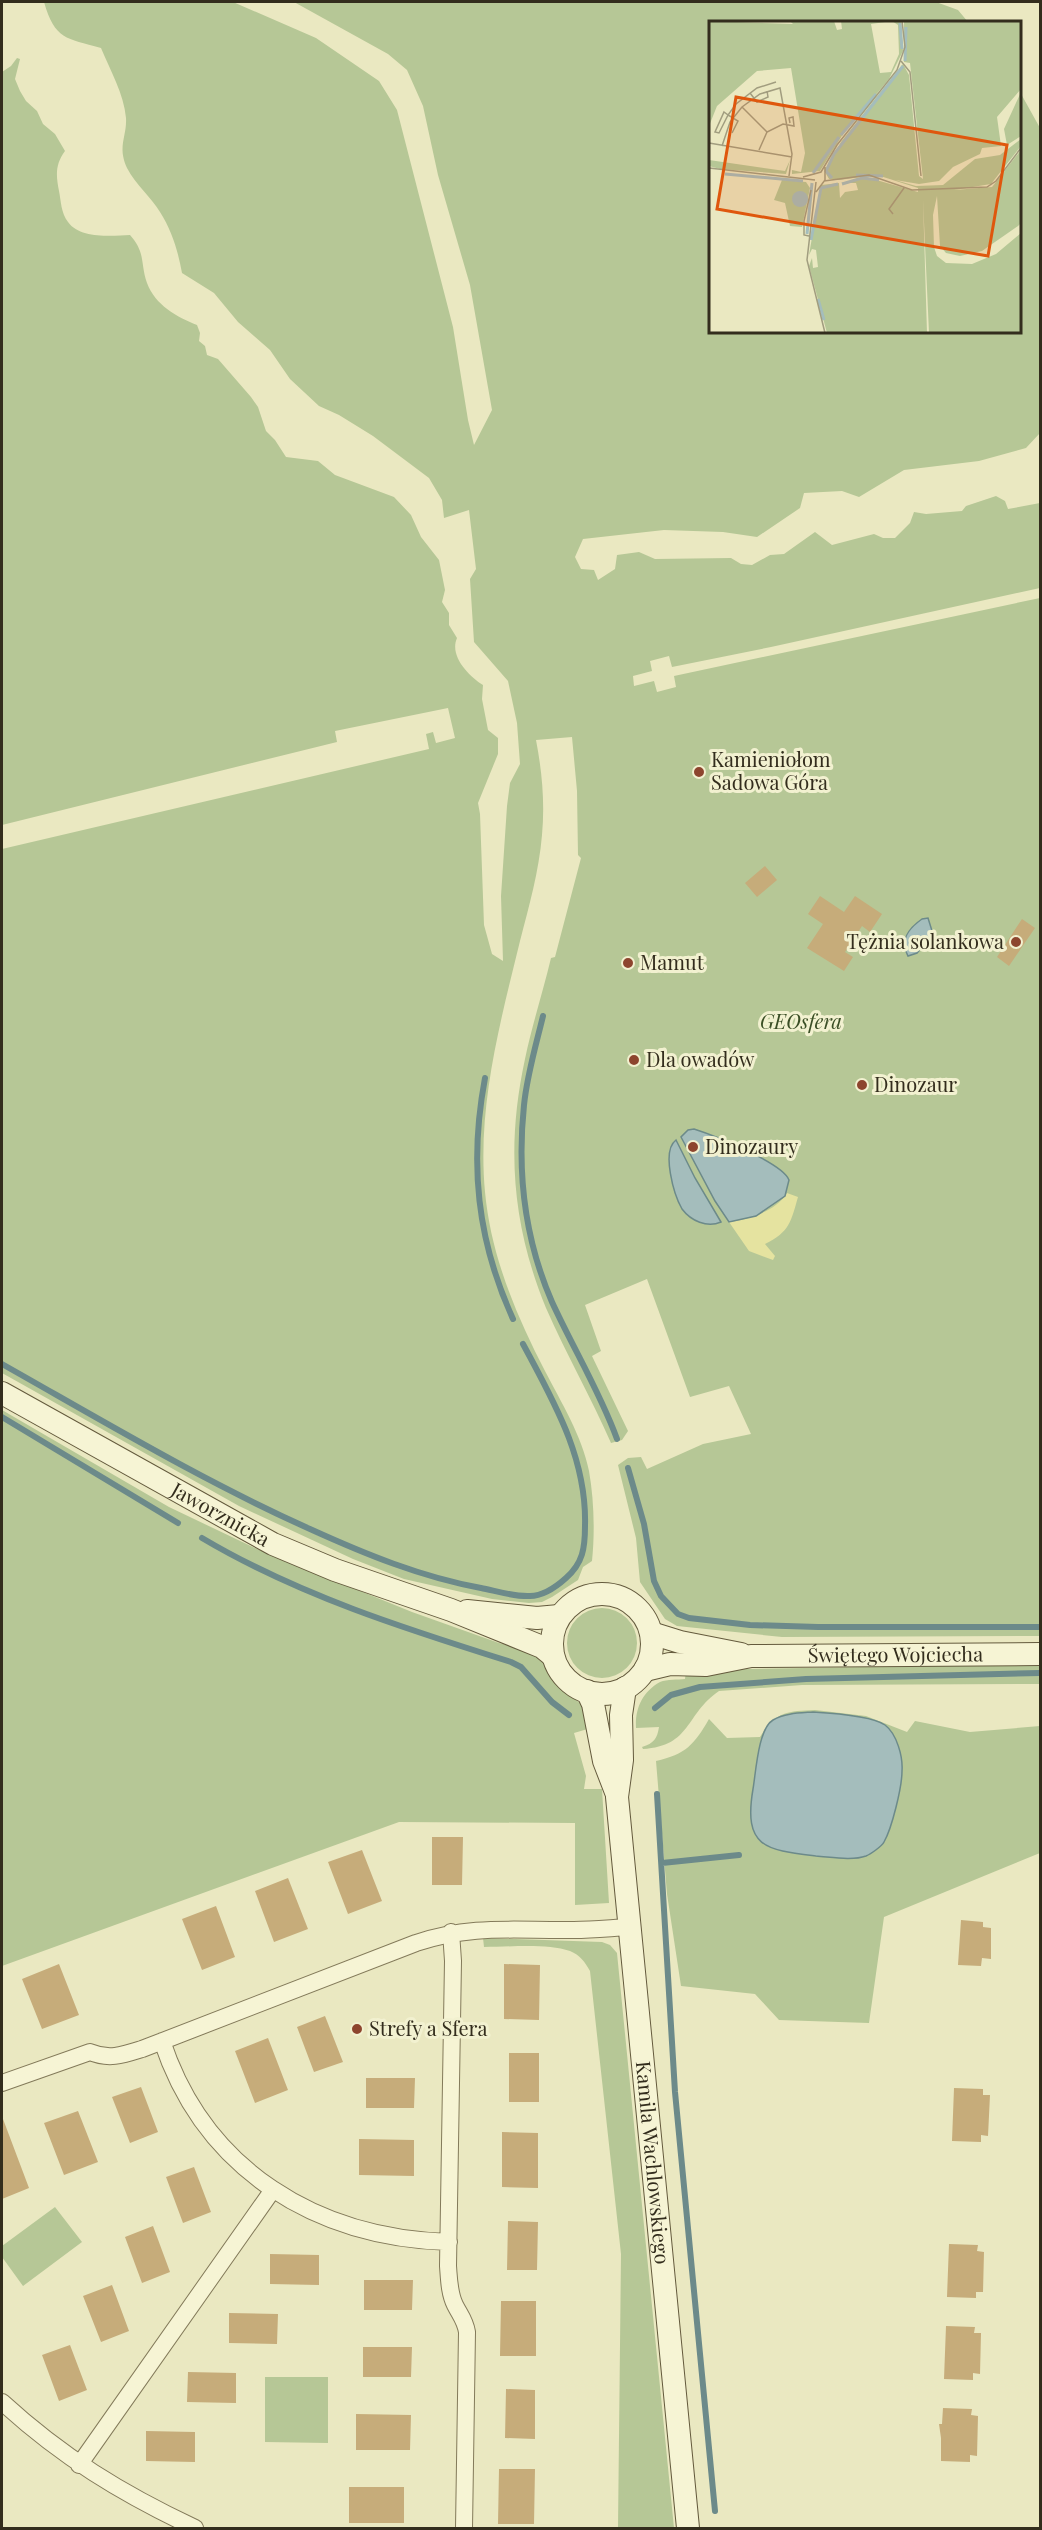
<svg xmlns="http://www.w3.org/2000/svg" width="1042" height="2530" viewBox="0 0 1042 2530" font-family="'Playfair Display',serif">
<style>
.green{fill:#b6c796}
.sand{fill:#e5e3a0}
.water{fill:#a4bdbc;stroke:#6c8a8a;stroke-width:1.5}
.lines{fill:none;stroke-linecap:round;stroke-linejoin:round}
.stream{stroke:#6c8a8a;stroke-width:6}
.building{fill:#c6ac7a}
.street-casing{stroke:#837a5a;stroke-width:18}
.secondary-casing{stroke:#645a3d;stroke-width:24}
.street{stroke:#f6f4d4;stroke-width:16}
.secondary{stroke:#f6f4d4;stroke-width:22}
.poi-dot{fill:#8d452e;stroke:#f2f1d0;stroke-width:2}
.labels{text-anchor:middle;stroke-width:6;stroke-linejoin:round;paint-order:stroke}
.poi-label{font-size:20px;fill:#332d1d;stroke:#f2f1d0;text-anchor:start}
.park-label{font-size:20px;font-style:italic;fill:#3a4e25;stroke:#f2f1d0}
.street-label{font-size:20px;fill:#332d1d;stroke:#f2f1d0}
.inset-river{fill:none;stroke:#a4bdbc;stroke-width:3}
.inset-road{fill:none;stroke:#a19d7f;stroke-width:1.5}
.view{fill:#df570d;fill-opacity:0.15;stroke:#df570d;stroke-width:3}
.inset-edge{fill:none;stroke:#332d1d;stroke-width:3}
</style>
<rect width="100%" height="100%" fill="#eae8c1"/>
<path class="green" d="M44 2H233L316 38 379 81 397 110 453 327 468 420 474 445 492 410 470 285 438 175 423 106 407 70 388 54 294 2H936L958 10 968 22H710V332H1020V92L1040 128V433L1026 448 979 461 904 470 859 497 842 491 804 493 800 508 757 537 723 532 664 530 583 539 575 557 581 569 594 570 598 580 615 569 617 555 639 552 655 559 731 558 741 564 752 565 770 555 784 554 815 532 832 545 874 534 883 538H895L910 523 914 512 926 514 962 511 966 506 996 496 1005 501 1008 509 1040 503V588L771 647 672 667 669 656 650 661 652 671 633 676 634 686 654 681 657 692 676 687 674 676 1040 598V1636L782 1637 677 1626 665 1619 640 1582 636 1538 618 1465 628 1458 641 1457 647 1469 703 1444 751 1434 729 1386 690 1397 647 1279 585 1305 601 1351 592 1356 628 1431 622 1440 611 1443C591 1397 566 1354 546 1308 512 1225 506 1147 525 1059 532 1025 543 992 551 958L555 957 581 858 578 855 577 791 572 737 536 740C542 771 545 803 542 835 539 871 529 906 520 941 500 1023 477 1107 485 1192 491 1256 516 1315 545 1371 561 1402 582 1436 589 1471 594 1499 595 1532 592 1561L583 1567 578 1580 552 1597 542 1602 529 1603 492 1599 404 1579 353 1559 239 1506 2 1373V849L429 749 426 734 433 732 436 743 455 738 448 708 335 731 337 742 2 825V72L11 66 17 58 20 59 15 79 20 91 26 101 37 111 43 124 55 134 65 151C55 165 56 175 59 191 61 201 61 213 68 222 80 239 112 236 130 235 146 253 140 263 147 283 155 305 177 317 197 325L200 333 199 341 205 346 207 355 218 359 251 397 258 407 266 431 275 440 286 457 318 461 335 475 394 497 411 515 421 537 439 560 445 590 442 602 449 613V625L457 638C449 656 469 676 483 685L482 699 488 730 498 738V754L478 803 480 814 484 925 492 954 503 961 501 896 507 806 510 783 520 764 517 723 508 681 474 642 470 579 476 569 469 510 444 518 442 500 429 478 373 436 339 415 319 406 290 379 270 350 238 322 214 293 182 273C178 251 172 231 160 212 151 197 136 185 127 168 117 146 127 137 126 118 124 94 110 70 101 48 66 38 55 40 44 2Z
M2 1410 169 1507 257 1549 412 1612 499 1643 539 1653 548 1664 559 1686 581 1704 591 1728 574 1733 586 1776 584 1789H602L609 1903 575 1905V1823L399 1822 2 1966Z
M567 1643a35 35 0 1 1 70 0a35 35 0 1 1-70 0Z
M1040 1664V1684L802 1685 719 1691C685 1714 692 1746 643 1749L642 1747C654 1743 657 1739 659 1727L636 1728C635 1709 642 1692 660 1682 667 1679 678 1680 685 1679L686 1670Z
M815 1710 866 1716 907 1732 915 1721 970 1732 1040 1726V1853L884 1917 869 2023 779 2020 755 1994 681 1986 667 1894 656 1761C686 1754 694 1745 709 1719L727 1738 760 1737C775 1712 787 1711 815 1710Z
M483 1938 602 1942 610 1945 617 1953 674 2528H618L621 2254 590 1971C585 1962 580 1955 570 1951 547 1943 509 1947 484 1947Z
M55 2207 82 2242 23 2286 2 2257V2246Z
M265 2377H328V2443L265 2442Z"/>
<path class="sand" d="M787 1193 798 1197C791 1221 790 1232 765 1244L775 1256 773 1260 749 1251 729 1222C749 1219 775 1212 787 1193Z"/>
<path class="water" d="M928 918 933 934 917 953 908 956C899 941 909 928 922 919Z
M694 1129C713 1135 783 1163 789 1180L785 1196 756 1216 729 1222 715 1201 681 1137 688 1130Z
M676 1140 695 1178 721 1222C707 1228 691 1221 682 1209 674 1195 661 1151 676 1140Z
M813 1712C830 1713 872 1716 885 1725 897 1734 903 1757 902 1771 902 1787 892 1828 884 1842 882 1846 871 1854 866 1856 852 1861 831 1857 816 1856 766 1850 743 1848 753 1789 756 1772 758 1729 773 1720 785 1713 800 1713 813 1712Z"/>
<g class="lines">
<path class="stream" d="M543 1016C536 1045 527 1075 524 1105 517 1172 525 1240 552 1302 573 1348 600 1392 617 1439
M485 1078C469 1163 477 1240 513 1319
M2 1364C103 1421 203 1481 310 1529 365 1554 421 1577 481 1588 496 1591 515 1597 530 1596 543 1596 556 1587 566 1578 583 1563 585 1548 585 1526 587 1458 554 1402 523 1344
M2 1417 178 1523
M628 1468 644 1524 654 1581 661 1596 678 1614 689 1618 750 1625 818 1627H1040
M202 1538C298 1595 406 1629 511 1662L521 1667 552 1702 569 1715
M655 1708 671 1695 700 1687 806 1679 1040 1673
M657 1794 675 2092 715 2511
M662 1863 739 1855"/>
</g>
<path class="building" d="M765 866 777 880 757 897 745 883Z
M820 896 844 912 855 896 882 914 870 932 862 926 845 952 853 957 844 971 807 948 823 924 808 914Z
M1022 919 1035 928 1009 966 997 957Z
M432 1837H463L462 1885H432Z
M362 1850 382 1901 348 1914 328 1862Z
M288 1878 308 1929 274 1942 255 1891Z
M216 1906 235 1957 202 1970 182 1919Z
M961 1920 983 1922V1927L991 1928V1959L982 1958 981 1966 958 1965Z
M59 1964 79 2015 42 2029 22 1979Z
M504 1964 540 1965 539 2020 504 2019Z
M325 2016 343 2062 314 2072 297 2027Z
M268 2038 288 2090 255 2103 235 2051Z
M509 2053H539V2102H509Z
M366 2078H415L414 2108H366Z
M141 2087 158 2132 130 2143 112 2097Z
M954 2088 983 2089V2095H990L988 2136 981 2135V2142L952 2141Z
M78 2111 98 2162 64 2175 44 2123Z
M3 2119 29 2188 2 2199V2120Z
M502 2132 538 2133V2188L502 2187Z
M359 2139 414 2140V2176L359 2175Z
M194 2167 211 2212 183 2223 166 2177Z
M508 2221 538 2222 537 2270H507Z
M153 2226 170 2272 142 2283 125 2237Z
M949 2244 978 2245 977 2251 984 2252 983 2292H976V2298L947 2297Z
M270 2254 319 2255V2285L270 2284Z
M364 2280H413L412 2310H364Z
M112 2285 129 2331 101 2342 83 2296Z
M501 2301H536V2356H500Z
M229 2313 278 2314 277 2344 229 2343Z
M946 2326 975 2327 974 2333H981L980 2374 973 2373V2380L944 2379Z
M70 2345 87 2390 59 2401 42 2355Z
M363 2347H412L411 2377H363Z
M188 2372 236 2373V2403L187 2402Z
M506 2389 535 2390V2439L505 2438Z
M943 2408 972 2409 971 2415 978 2416 977 2456 970 2455V2462L941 2461V2438L939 2424H942Z
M356 2414 411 2415 410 2450H356Z
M146 2431 195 2432V2462L146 2461Z
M499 2469H535L534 2524H498Z
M349 2487H404V2523H349Z"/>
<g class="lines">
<g class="street-casing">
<path id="street" d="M451 1932 453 1961 448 2266C449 2278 449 2293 455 2305 460 2315 465 2320 467 2332L464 2528
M162 2041C205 2171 317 2238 449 2242
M2 2083 90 2052C109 2060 123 2055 142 2049L416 1943C472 1924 517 1931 574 1930 593 1930 611 1928 630 1927
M2 2402C62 2457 121 2493 195 2528
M79 2465 272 2191"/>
</g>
<g class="secondary-casing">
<g id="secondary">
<path id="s1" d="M2 1393 273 1544 335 1570 451 1610 542 1647 553 1656"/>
<circle cx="602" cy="1644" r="50"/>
<path d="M467 1611 537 1618 559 1616"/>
<path d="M651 1633 680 1642 741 1654"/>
<path id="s2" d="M645 1670 670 1664 706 1665 751 1656 1040 1654"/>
<path id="s3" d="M625 1688 621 1715 622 1760 617 1797 688 2528"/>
<path d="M587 1691 593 1704 604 1761 616 1792"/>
</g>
</g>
<use href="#street" class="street"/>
<use href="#secondary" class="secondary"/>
</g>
<g class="poi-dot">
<circle cx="699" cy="772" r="6"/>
<circle cx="1016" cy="942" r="6"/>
<circle cx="628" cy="963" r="6"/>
<circle cx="634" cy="1060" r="6"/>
<circle cx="862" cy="1085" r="6"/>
<circle cx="693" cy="1147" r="6"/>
<circle cx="357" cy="2029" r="6"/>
</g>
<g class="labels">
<g class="poi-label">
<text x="711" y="767">Kamieniołom<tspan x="711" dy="23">Sadowa Góra</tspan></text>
<text x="1004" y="949" text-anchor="end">Tężnia solankowa</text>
<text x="640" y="970">Mamut</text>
<text x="646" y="1067">Dla owadów</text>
<text x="874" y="1092">Dinozaur</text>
<text x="705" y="1154">Dinozaury</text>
<text x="369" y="2036">Strefy a Sfera</text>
</g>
<g class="park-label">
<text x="801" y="1029">GEOsfera</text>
</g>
<g class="street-label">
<text dy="7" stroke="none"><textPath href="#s1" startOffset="250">Jaworznicka</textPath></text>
<text dy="7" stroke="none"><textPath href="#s2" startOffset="252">Świętego Wojciecha</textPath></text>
<text dy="7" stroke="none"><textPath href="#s3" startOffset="477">Kamila Wachlowskiego</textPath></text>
</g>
</g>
<g transform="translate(709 21)">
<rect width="312" height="312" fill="#eae8c1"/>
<path d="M0 0 84 3 81 0H125L128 9 133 8 132 0H192L194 30 180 58 134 113 111 150 83 153V149L92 151 96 132 82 47 48 50 8 85 0 105ZM183 0 189 4 190 33 182 51 171 52 162 3ZM195 0H312V68L288 96 292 125 273 127 271 133 244 146 230 160 210 163 186 159 207 165 234 164 266 138 291 134 312 118V125L282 163 245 169 283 166 312 129V202L309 205 273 230 251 235 237 232 231 225 228 175 224 194 225 226 228 235 237 242 263 243 287 233 312 212V312H220L214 179 218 312H118L100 245 103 237 104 247 109 246 107 229 103 228 100 234 112 164 130 162 131 177 136 171 149 169 147 162H132L157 156 209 171V167L168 154 130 159 120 158 116 151 132 121 194 43 200 54 210 155 214 158 201 42 195 41ZM312 71V115L298 124 295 108ZM0 139 76 150 81 139 77 153 11 148 0 145ZM73 159 97 161 101 167 93 206 81 205 76 182 65 179Z" fill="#b6c796" fill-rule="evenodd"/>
<path d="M83 178a8 8 0 1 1 16 0a8 8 0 1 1-16 0Z" fill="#a4bdbc"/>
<path class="inset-river" d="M191 2 193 28M196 40 197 6M132 114 167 73M104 152 130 116M16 153 94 160M147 154 174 155M123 157 117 150 125 133 194 45M133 163 153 157 170 159M98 213 103 162M102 219 112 167 129 163M109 278 115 299"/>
<path class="inset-road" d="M192 40 201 51 212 155M41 72 48 81 59 76 58 70M33 86 58 111M15 91 19 94 10 112 6 111ZM23 112 29 100 19 94 27 83 48 67 67 61M0 122 83 136M13 125 21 101 33 86 51 73 71 67 83 133 80 155M50 129 58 111 74 103 85 105 84 96 80 97 81 102M0 147 106 159M94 156 112 151 128 124 188 49 196 26 193 0M115 160 160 154 203 169 278 166 287 160 312 127M107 161 98 239 116 312M107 171 116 159V146M184 193 180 188 195 167M100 215 95 214V200L102 169"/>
<path class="view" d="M27 76 298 124 279 235 8 188Z"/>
<rect width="312" height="312" class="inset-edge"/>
</g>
<rect width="1042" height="2530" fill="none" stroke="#332d1d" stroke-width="6"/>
</svg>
